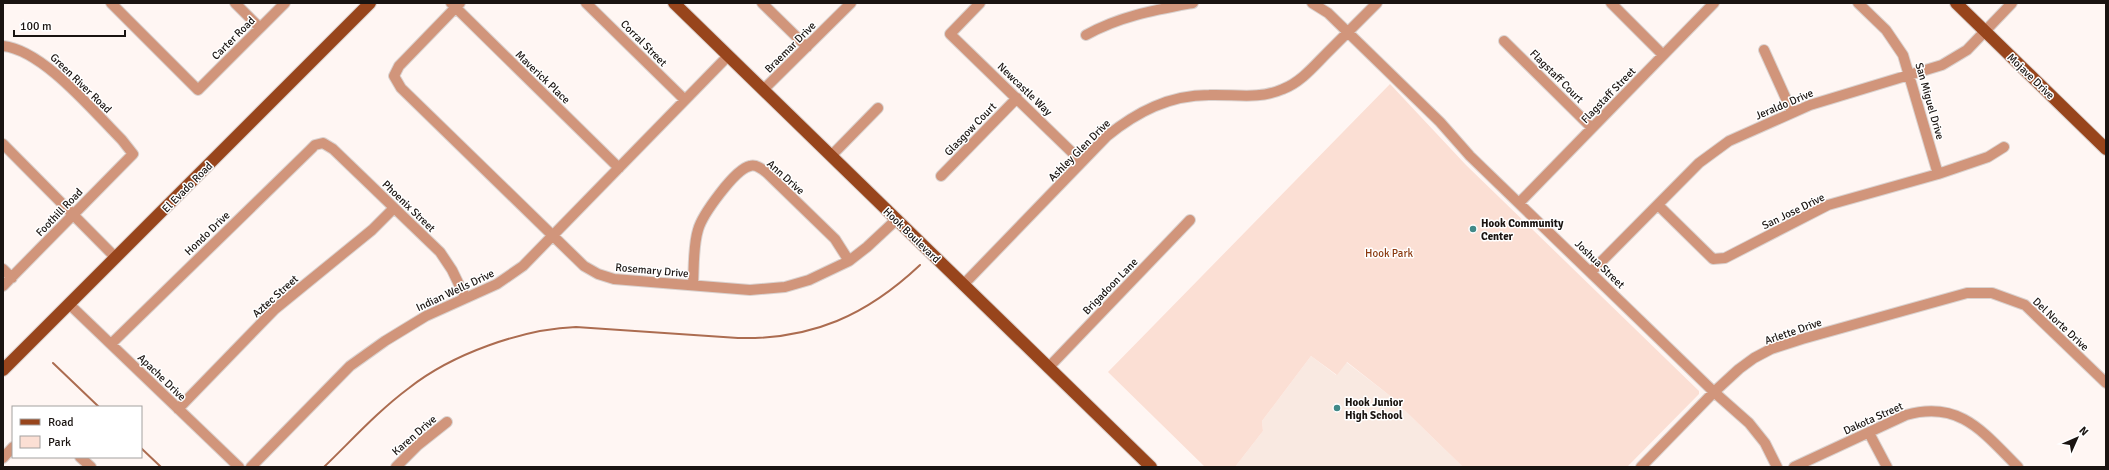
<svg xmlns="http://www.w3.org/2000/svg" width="2109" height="470" viewBox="0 0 2109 470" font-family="Signika,sans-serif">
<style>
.built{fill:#f9e9e1}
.green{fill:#fbdfd4}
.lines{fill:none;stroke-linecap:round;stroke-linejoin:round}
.stream{stroke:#ac6c50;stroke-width:2}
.minor-casing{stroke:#dad2cf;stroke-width:12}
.major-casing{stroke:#dad2cf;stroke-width:14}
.minor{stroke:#d1957b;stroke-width:10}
.major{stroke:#98451c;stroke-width:12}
.poi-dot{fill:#418988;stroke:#fff;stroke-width:1.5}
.labels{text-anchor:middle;stroke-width:3;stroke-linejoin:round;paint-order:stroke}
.street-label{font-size:11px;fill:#1a1411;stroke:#fff}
.poi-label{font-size:11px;font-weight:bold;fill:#1a1411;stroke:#fff;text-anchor:start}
.park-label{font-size:11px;fill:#8a3a10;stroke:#fff}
</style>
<rect width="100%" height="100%" fill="#fff6f3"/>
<path class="built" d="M1311 356 1336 375 1346 362 1389 395 1463 467H1235L1263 431 1262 421Z"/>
<path class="green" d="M1390 84 1466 165 1699 391V394L1627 467H1463L1389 395 1347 362 1337 375 1311 356 1262 421 1263 431 1235 467H1205L1108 372Z"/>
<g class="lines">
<path class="stream" d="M53 363 99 407
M141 448 161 467
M324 467C352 440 378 411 409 388 452 354 522 329 576 327L738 338C812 340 867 315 920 265"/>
<g class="minor-casing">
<path id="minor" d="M111 3 198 90 285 3
M235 3 260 28
M451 3 619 168
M460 3 399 66 394 76 401 88 584 266 598 274 614 279 750 290 785 287 809 280 849 261 867 247 896 220
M586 3 685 100
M762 3 807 47
M980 3 950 34 1082 162
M1312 3 1328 13 1440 122 1470 156 1714 392 1749 423 1765 443 1777 467
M1611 3 1663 55
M1858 3 1886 30 1903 55 1938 174
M1086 35C1120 16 1155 10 1193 3
M1504 41 1592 128
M3 46C43 50 93 111 122 140L133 154 3 286
M1764 50 1792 112
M763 90 851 3
M3 144 116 258
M831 156 878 108
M941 176 1017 98
M1519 203 1714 3
M1658 205 1713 259 1725 258 1828 205 1938 174 1988 157 2004 147
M3 269 12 278
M1591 272 1699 163 1729 141 1810 105 1942 65 1967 50 2012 3
M693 285C694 268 693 246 698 230 702 215 735 169 750 166 756 164 762 169 767 173L835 239 849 261
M963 285 1107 136C1137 112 1169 95 1209 95 1235 94 1258 100 1283 89 1301 82 1314 66 1327 53 1344 36 1360 20 1377 3
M69 304 239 467
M111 344 309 151 315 145 323 143 333 149 440 252 452 270 465 297
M1048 368 1190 220
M178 409 275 309 372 230 394 208
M1869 433 1887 467
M80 457 91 467
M3 458 13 447
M251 467 350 366 385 341 426 316 497 284 523 266 728 56
M396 467 418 445 447 422
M1641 467 1714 392 1739 369 1754 358 1771 349 1802 339 1967 293H1992L2025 305 2106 383
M1794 467 1906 415C1960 400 1983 432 2018 467"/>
</g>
<g class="major-casing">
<path id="major" d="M674 3 1151 467
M1956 3 2106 149
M3 370 370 3"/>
</g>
<use href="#minor" class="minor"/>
<use href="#major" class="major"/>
</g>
<g class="poi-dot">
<circle cx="1473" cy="229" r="4"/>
<circle cx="1337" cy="408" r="4"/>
</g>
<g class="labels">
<g class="street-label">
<text transform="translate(233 38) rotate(-45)" y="4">Carter Road</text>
<text transform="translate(644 43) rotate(45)" y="4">Corral Street</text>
<text transform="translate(790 47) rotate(-45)" y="4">Braemar Drive</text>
<text transform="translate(1557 76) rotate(45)" y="4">Flagstaff Court</text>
<text transform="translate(2031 76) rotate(44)" y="4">Mojave Drive</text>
<text transform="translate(543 77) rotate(44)" y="4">Maverick Place</text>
<text transform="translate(81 83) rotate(44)" y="4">Green River Road</text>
<text transform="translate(1025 89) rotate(44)" y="4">Newcastle Way</text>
<text transform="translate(1608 95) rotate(-46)" y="4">Flagstaff Street</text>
<text transform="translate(1930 101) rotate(74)" y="4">San Miguel Drive</text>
<text transform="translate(1784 104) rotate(-23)" y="4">Jeraldo Drive</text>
<text transform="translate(970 129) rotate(-46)" y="4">Glasgow Court</text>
<text transform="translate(1079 150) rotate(-45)" y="4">Ashley Glen Drive</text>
<text transform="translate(786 177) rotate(42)" y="4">Ann Drive</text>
<text transform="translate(187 187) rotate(-45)" y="4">El Evado Road</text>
<text transform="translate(409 206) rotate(44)" y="4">Phoenix Street</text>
<text transform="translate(1793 211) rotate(-26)" y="4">San Jose Drive</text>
<text transform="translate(59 212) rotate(-46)" y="4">Foothill Road</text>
<text transform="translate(207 233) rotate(-44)" y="4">Hondo Drive</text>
<text transform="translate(912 235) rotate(44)" y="4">Hook Boulevard</text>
<text transform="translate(1600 264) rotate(44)" y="4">Joshua Street</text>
<text transform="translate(652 270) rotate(5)" y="4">Rosemary Drive</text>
<text transform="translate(1110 286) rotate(-46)" y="4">Brigadoon Lane</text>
<text transform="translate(455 290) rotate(-25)" y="4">Indian Wells Drive</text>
<text transform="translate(275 296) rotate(-42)" y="4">Aztec Street</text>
<text transform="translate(2061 324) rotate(43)" y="4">Del Norte Drive</text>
<text transform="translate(1793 331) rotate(-19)" y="4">Arlette Drive</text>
<text transform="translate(162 377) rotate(44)" y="4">Apache Drive</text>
<text transform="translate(1873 418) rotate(-24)" y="4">Dakota Street</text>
<text transform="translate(414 435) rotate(-41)" y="4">Karen Drive</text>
</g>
<g class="poi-label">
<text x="1481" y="227">Hook Community<tspan x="1481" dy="13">Center</tspan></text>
<text x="1345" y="406">Hook Junior<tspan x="1345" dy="13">High School</tspan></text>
</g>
<g class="park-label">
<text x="1389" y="257">Hook Park</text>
</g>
</g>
<rect width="2109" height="470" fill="none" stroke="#1a1411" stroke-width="8"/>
<rect x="12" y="406" width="130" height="52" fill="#ffffff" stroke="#a3a1a0"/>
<rect x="20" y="419" width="20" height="6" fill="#98451c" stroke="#a3a1a0"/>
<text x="48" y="426" font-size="12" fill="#1a1411">Road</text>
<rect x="20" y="436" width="20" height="12" fill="#fbdfd4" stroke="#a3a1a0"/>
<text x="48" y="446" font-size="12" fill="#1a1411">Park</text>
<g transform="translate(2077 438) rotate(45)" stroke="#ffffff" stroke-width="3" paint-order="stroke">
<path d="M0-3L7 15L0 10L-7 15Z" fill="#1a1411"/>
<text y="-6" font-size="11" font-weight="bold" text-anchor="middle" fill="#1a1411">N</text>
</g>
<path d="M14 30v6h111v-6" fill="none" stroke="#1a1411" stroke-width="2"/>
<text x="20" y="30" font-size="12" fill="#1a1411" stroke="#ffffff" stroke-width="3" paint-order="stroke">100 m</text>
</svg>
